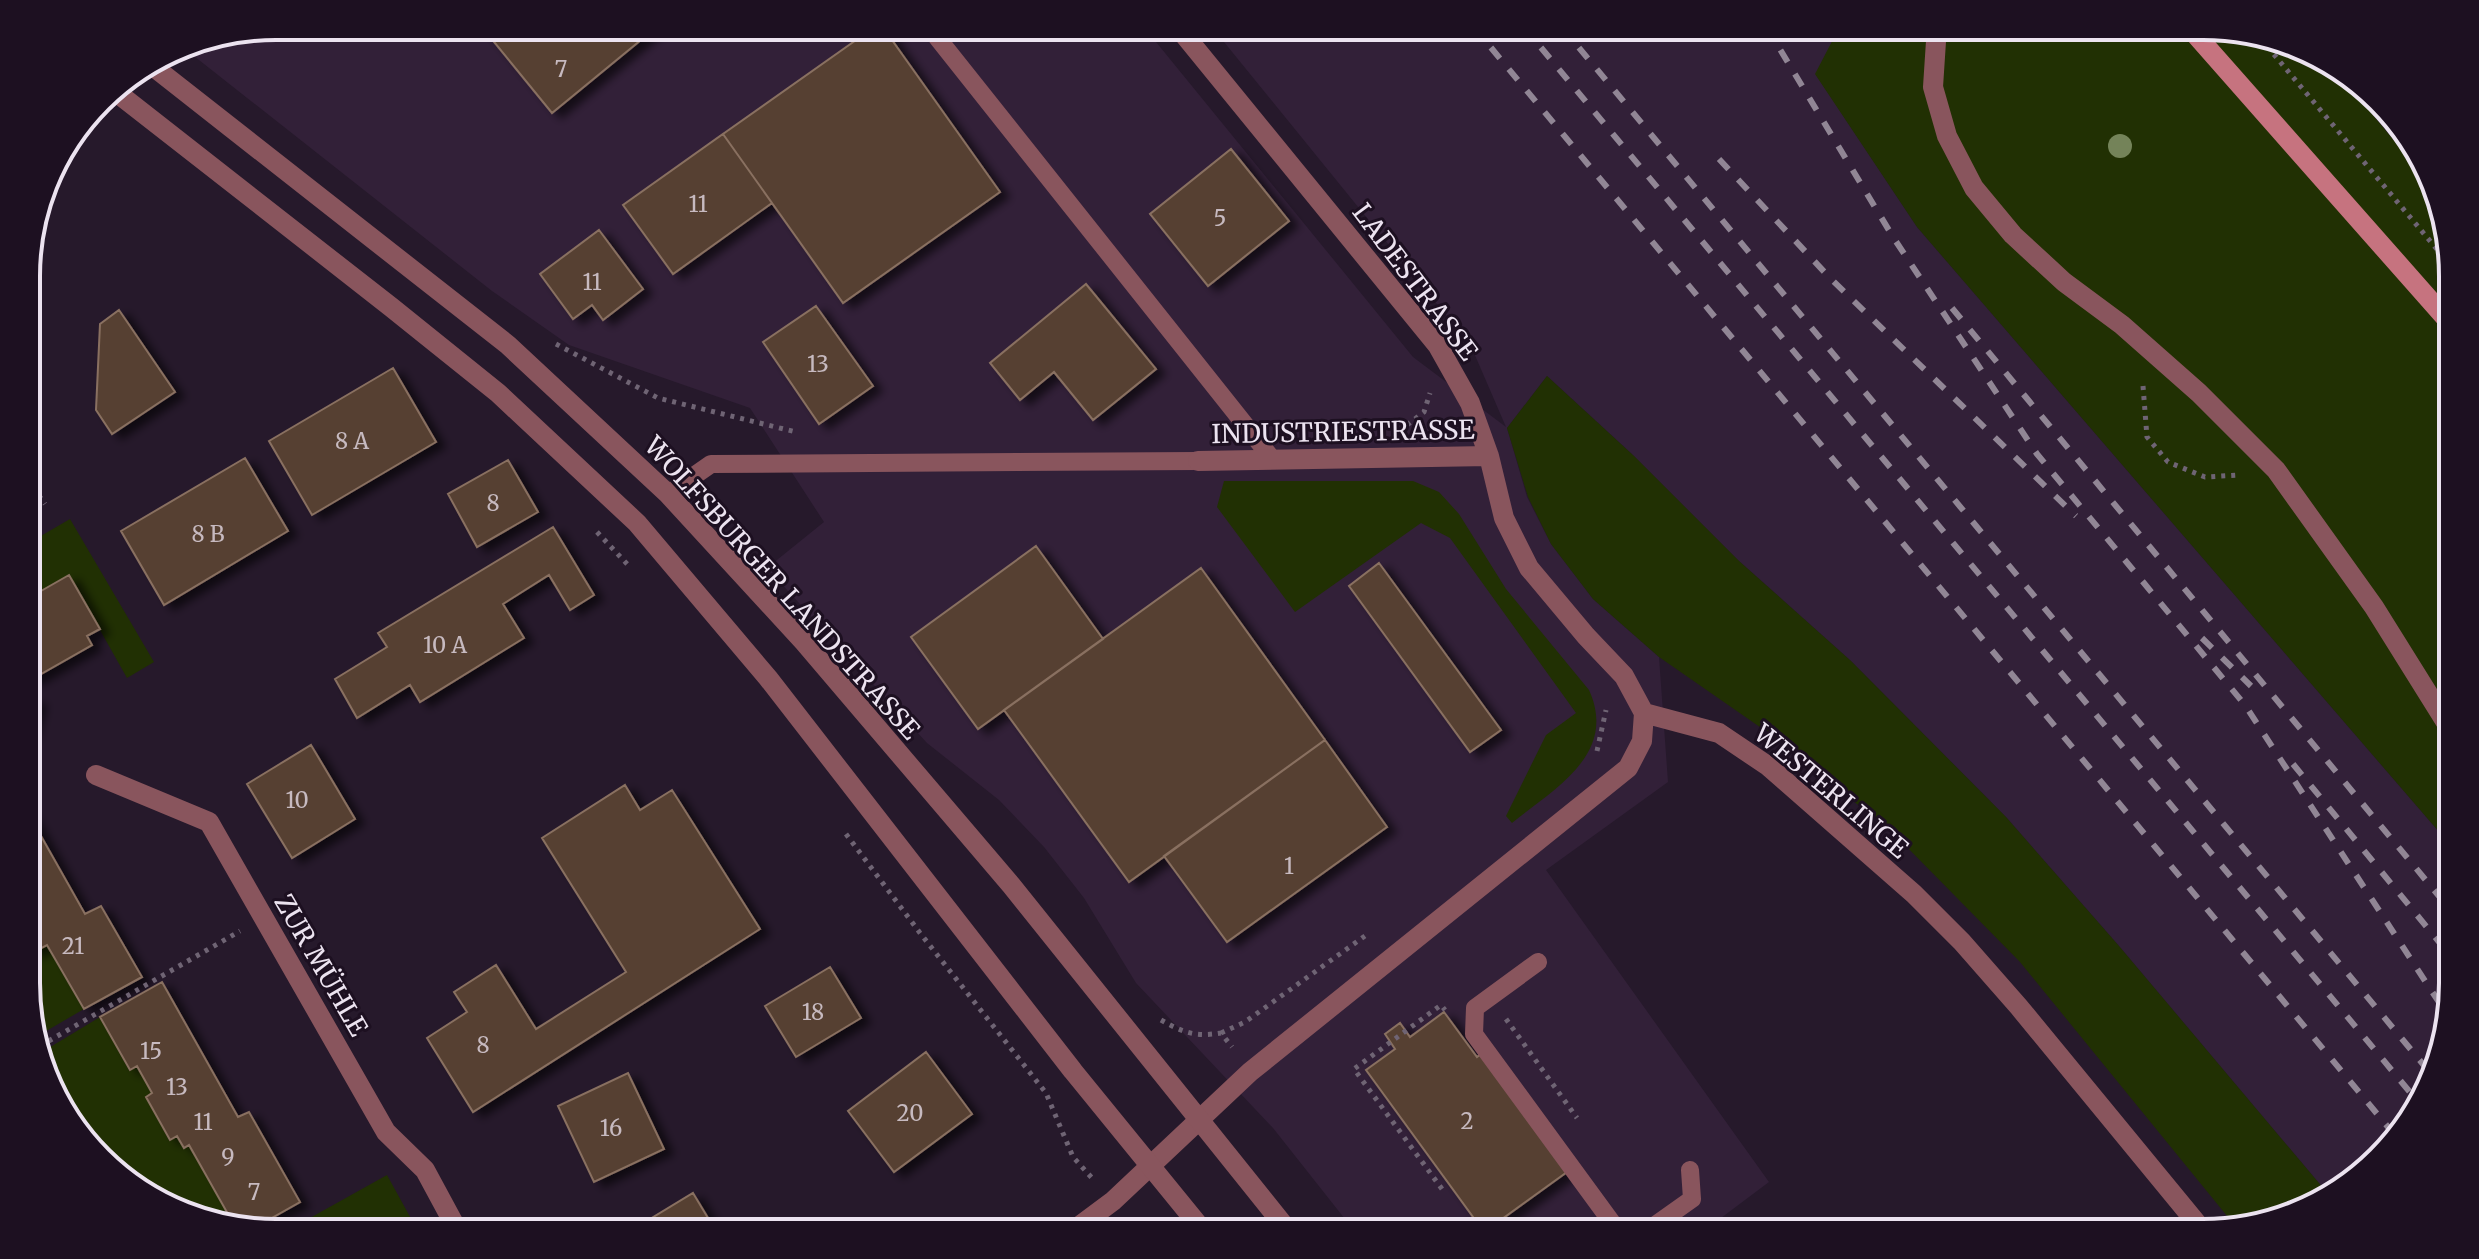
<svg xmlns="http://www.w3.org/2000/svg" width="2479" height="1259" viewBox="0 0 2479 1259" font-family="Merriweather,serif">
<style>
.built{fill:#322038}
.green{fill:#213003}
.building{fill:#574132;stroke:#897061;stroke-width:2;filter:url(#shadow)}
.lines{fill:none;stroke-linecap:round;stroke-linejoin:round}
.path{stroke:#6f6474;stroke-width:5;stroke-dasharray:4 6;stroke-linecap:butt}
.service{stroke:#89555d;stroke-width:18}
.minor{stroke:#89555d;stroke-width:20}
.tertiary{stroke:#89555d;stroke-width:20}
.secondary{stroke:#c6737f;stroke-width:20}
.rail{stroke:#918695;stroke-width:6;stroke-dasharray:14 14;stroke-linecap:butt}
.tree{fill:#748359}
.labels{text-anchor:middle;stroke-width:6;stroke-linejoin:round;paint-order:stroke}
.number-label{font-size:22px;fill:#c7bac0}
.street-label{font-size:26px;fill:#ece3f0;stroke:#1d1021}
.rim{fill:none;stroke:#ece3f0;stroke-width:4}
</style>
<defs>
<filter id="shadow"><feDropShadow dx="9" dy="5" stdDeviation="4" flood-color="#0009"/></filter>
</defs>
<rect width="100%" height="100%" fill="#26192b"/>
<path class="built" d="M276 26H1143L1413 357 1506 427 1471 346 1211 26H1840L1816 75 1917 227 2453 848V984L2427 1094 2342 1191 2329 1195 2119 946 2006 817 1851 661 1739 561 1634 456 1547 376 1507 428 1527 497 1551 544 1593 599 1659 657 1668 782 1546 870 1769 1182 1701 1233H1356L1273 1128 1136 983 1084 898 1044 847 999 800 927 743 767 568 824 522 750 408 569 345 492 291 180 45Z
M2337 72 2411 137 2427 180Z"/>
<path class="green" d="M1840 26H2203L2314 52 2337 72 2427 180 2451 244 2453 848 1917 227 1815 74Z
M1547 376 1634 456 1739 561 1851 661 2006 817 2119 946 2329 1195 2236 1227 2020 962 1896 836 1780 741 1659 657 1593 599 1551 544 1528 497 1507 428Z
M1224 481H1413L1439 492 1459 514 1506 589 1589 690C1618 754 1555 788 1512 823L1506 816 1546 735 1576 713 1450 538 1421 523 1295 612 1217 507Z
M70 519 154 662 127 678 69 575 27 599V544Z
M47 945 84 1009 36 1037 28 1016V946L32 953Z
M100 1017 129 1070 137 1066 152 1093 146 1097 169 1140 177 1136 183 1148 189 1145 233 1223 165 1207 68 1122 42 1052Z
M387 1175 419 1233H283Z"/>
<path class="building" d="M481 26H658L552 113Z
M876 26H882L1000 192 843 303 723 134Z
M723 134 772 203 673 274 623 205Z
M1231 149 1289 221 1208 286 1150 214Z
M599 230 643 289 603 320 592 305 573 319 540 274Z
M1086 284 1156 369 1093 420 1054 372 1020 400 990 363Z
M816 306 873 386 819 424 763 342Z
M119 310 175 392 112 434 96 410 100 324Z
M393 368 436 442 312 515 269 441Z
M245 458 288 531 164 605 121 531Z
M508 460 538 512 477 547 448 494Z
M553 527 594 595 570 610 549 575 503 604 524 638 420 702 410 685 357 718 335 679 387 647 378 633Z
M1036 546 1103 639 978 729 911 637Z
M1379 563 1501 730 1470 752 1349 586Z
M1201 568 1325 740 1129 882 1004 710Z
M69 575 100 629 87 636 92 645 27 682V599Z
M28 698 37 701 28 736Z
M1325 740 1387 827 1227 942 1164 856Z
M311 745 355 819 292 858 247 784Z
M625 785 640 810 672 790 760 929 473 1112 427 1038 467 1012 454 992 496 965 536 1029 626 972 542 838Z
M28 813 85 914 101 906 142 977 84 1009 47 945 32 953 28 946Z
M830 967 861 1018 796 1057 765 1006Z
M162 982 238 1117 249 1112 300 1202 254 1228 233 1223 189 1145 184 1148 177 1136 170 1140 146 1097 152 1093 137 1066 130 1070 100 1017Z
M1444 1012 1477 1057 1481 1054 1567 1172 1484 1232 1366 1070 1395 1049 1385 1034 1400 1023 1410 1037Z
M926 1052 972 1114 894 1172 848 1111Z
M628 1073 664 1149 594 1182 558 1106Z
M693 1193 717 1233H627Z"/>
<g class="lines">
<path class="path" d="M2261 39 2451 266
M556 344 658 398 796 432
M2143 386 2147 437 2168 462 2205 477 2239 475
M1407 425 1424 412 1430 393
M27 479 45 504
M597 532 628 565
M1597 751 1606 710
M846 834 920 933 1046 1093 1073 1157 1092 1178
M1506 1019 1577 1118
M1161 1020C1184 1033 1195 1037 1221 1033L1232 1047
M1221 1033 1245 1022 1369 933
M40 1046 240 931
M1442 1189 1354 1069 1441 1005 1445 1010
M1130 1222 1139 1233"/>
<path class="service" d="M928 26 1273 460
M668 494 711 464 1198 461
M1538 962 1475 1008 1474 1034 1613 1224 1632 1233
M1644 1233 1692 1199 1690 1170"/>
<path class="minor" d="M1177 26 1438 346 1470 403 1489 456 1504 518 1529 568 1586 636 1624 676 1644 713
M1198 461 1489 456
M1644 713 1719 733 1768 766 1914 894 1962 942 2019 1007 2204 1232
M96 775 209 822 386 1132 425 1170 459 1233
M1070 1233 1113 1201 1250 1072 1628 768 1642 741 1644 713"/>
<path class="tertiary" d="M1937 26 1933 87 1947 136 1974 188 2013 235 2064 282 2122 325 2199 393 2276 470 2374 607 2452 732
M150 64 508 345 668 494 804 642 1011 885 1290 1233
M111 88 391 307 498 393 637 523 768 678 1073 1071 1205 1233"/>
<path class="secondary" d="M2188 26 2451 324"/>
<path class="rail" d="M1473 26 2393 1133
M1523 26 2419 1103
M1561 26 2432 1075
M1766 26 1893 237 2037 454 2245 705 2446 1013
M1719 159 1830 278 2076 516
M1952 308 2453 913
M2202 638 2251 686
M2293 764 2453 959"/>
</g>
<circle class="tree" cx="2120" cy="146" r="12"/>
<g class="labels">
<g class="number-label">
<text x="561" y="77">7</text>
<text x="698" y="212">11</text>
<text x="1220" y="226">5</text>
<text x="592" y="290">11</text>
<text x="818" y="372">13</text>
<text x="352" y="449">8 A</text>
<text x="493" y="511">8</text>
<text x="208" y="542">8 B</text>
<text x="445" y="653">10 A</text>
<text x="297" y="808">10</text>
<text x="1289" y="874">1</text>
<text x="73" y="954">21</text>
<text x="813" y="1020">18</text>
<text x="483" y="1053">8</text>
<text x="151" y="1059">15</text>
<text x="177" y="1095">13</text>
<text x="910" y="1121">20</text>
<text x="1467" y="1129">2</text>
<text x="203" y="1130">11</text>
<text x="611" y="1136">16</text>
<text x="228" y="1165">9</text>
<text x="254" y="1200">7</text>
</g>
<g class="street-label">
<text transform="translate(1415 282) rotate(53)" y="9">LADESTRASSE</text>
<text transform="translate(1343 432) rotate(-1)" y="9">INDUSTRIESTRASSE</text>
<text transform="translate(782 588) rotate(48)" y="9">WOLFSBURGER LANDSTRASSE</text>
<text transform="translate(1831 791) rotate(40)" y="9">WESTERLINGE</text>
<text transform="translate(321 965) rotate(60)" y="9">ZUR MÜHLE</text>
</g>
</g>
<path d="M0 0H2479V1259H0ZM276 40H2203A236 236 0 0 1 2439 276V983A236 236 0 0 1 2203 1219H276A236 236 0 0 1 40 983V276A236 236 0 0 1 276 40Z" fill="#1d1021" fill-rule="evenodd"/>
<path class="rim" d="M276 40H2203A236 236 0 0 1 2439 276V983A236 236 0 0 1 2203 1219H276A236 236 0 0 1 40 983V276A236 236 0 0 1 276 40Z"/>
</svg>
